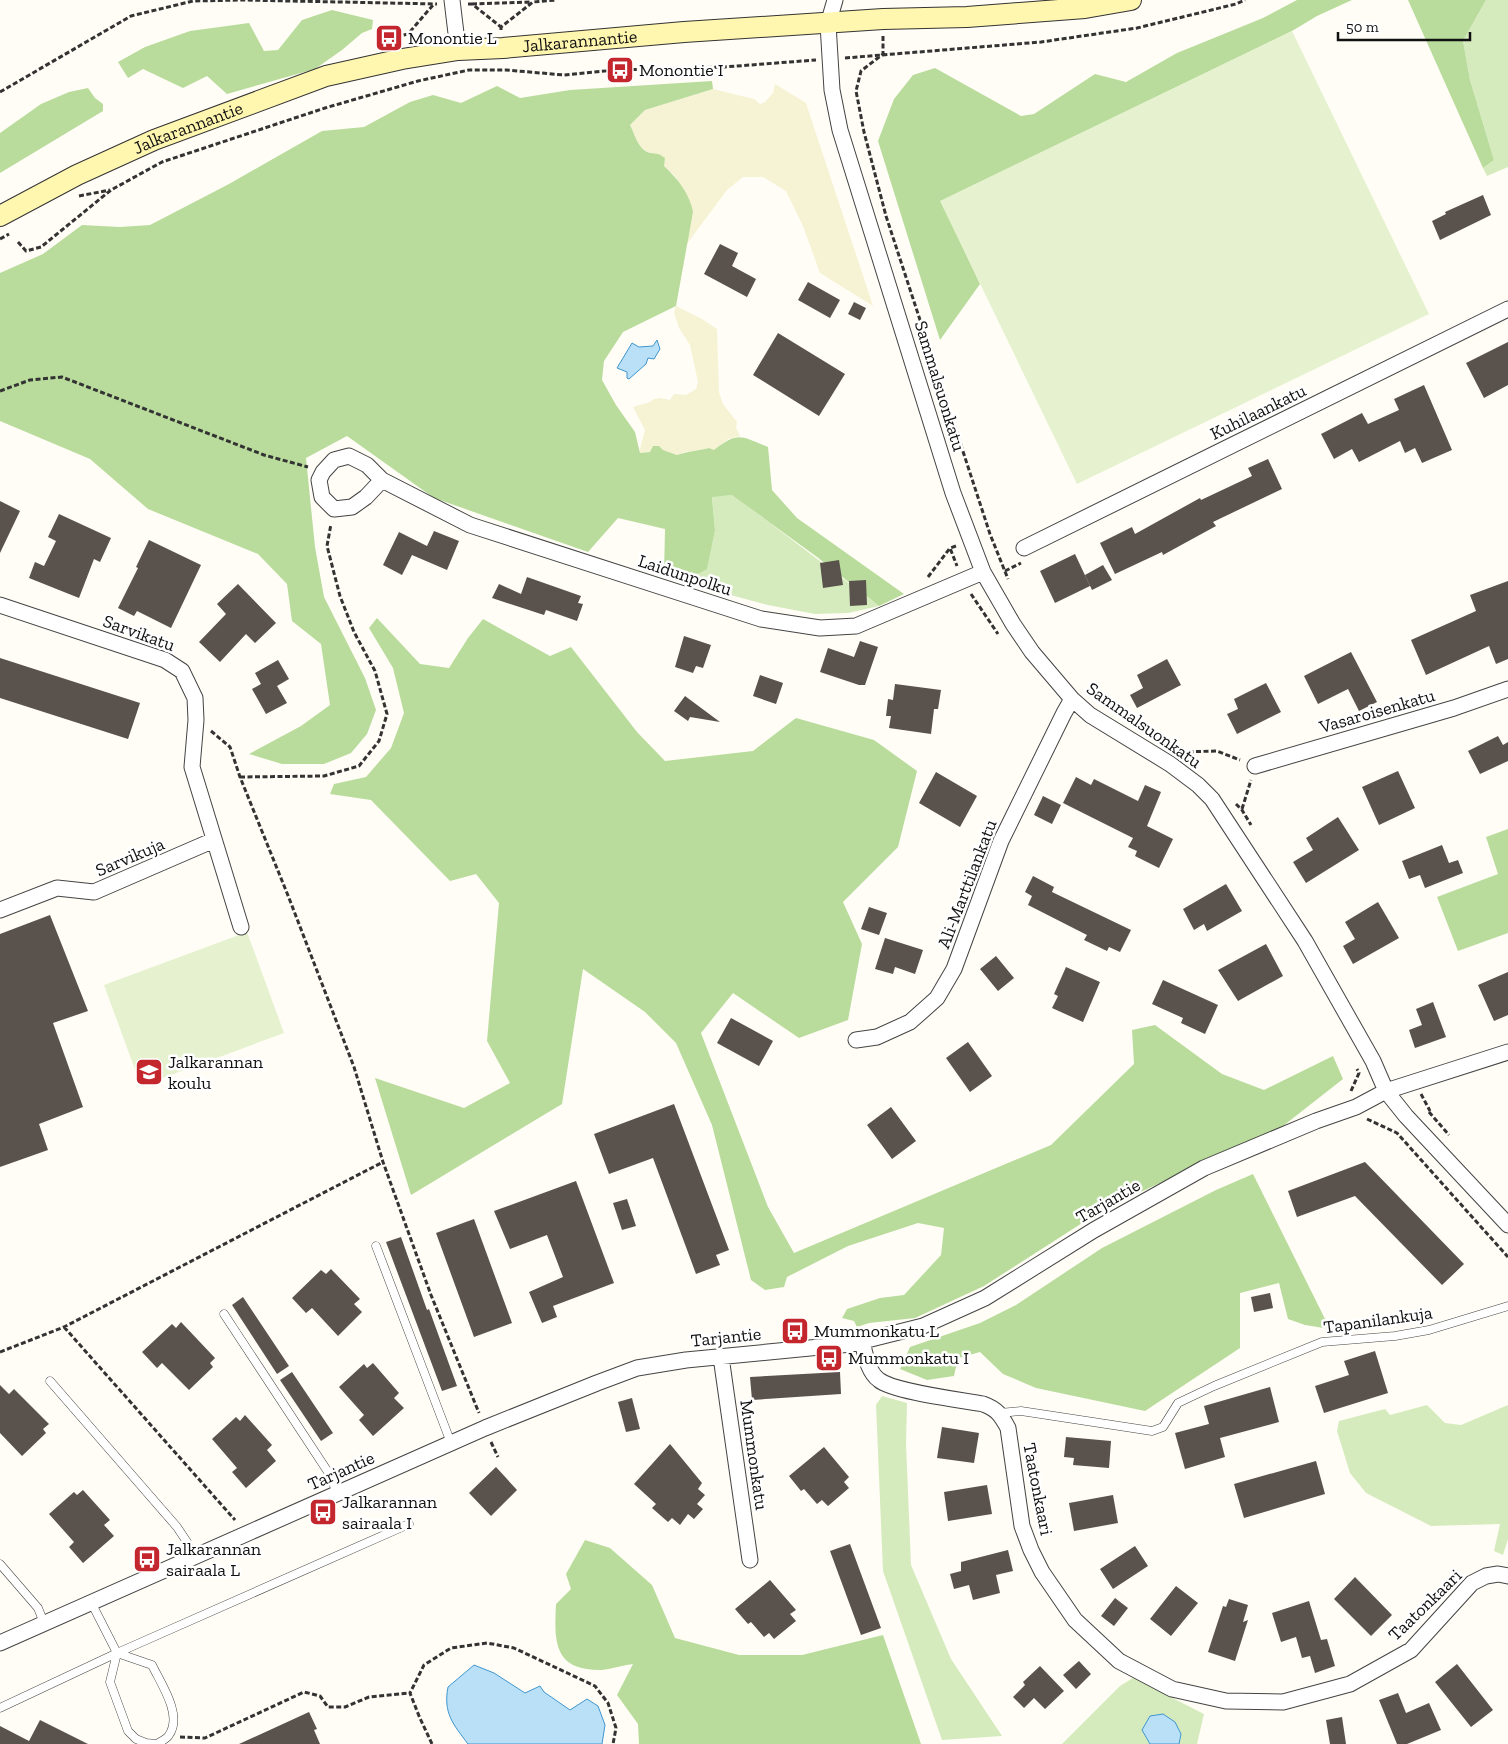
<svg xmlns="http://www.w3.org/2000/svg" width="1508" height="1744" viewBox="0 0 1508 1744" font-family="'Zilla Slab',serif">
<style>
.farmland{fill:#f6f3d4}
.green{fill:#d5ebbd}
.forest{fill:#b9dc9c}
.pitch{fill:#e6f2cf}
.water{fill:#b9e0f7;stroke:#3f96cf}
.building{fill:#5a524d}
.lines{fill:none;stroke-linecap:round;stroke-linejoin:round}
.lane-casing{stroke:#444;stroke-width:9}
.street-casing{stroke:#444;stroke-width:17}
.secondary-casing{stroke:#333;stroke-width:22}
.path{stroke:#333;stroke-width:3;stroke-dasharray:5 2.5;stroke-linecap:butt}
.lane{stroke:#fff;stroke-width:8}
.street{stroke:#fff;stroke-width:15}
.secondary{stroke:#fff6b0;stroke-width:20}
.labels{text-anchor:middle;stroke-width:5;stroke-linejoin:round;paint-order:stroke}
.poi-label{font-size:18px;fill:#111;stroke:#fff;text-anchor:start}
.street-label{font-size:18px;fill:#111;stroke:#fff}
</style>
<rect width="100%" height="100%" fill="#fffdf5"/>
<path class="farmland" d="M775 84 806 103 873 306 820 273 803 226 786 191 763 177H743L727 190 686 245 693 212 675 176 649 153 640 147 630 125 645 110 713 89 754 99 760 104 765 102 773 93Z
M676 306 702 319 717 329 719 392 723 404 737 422 736 428 740 436 728 439 714 451 709 448 694 452 688 451 677 455 663 450 659 446 650 452 639 453 645 430 633 407 650 402 654 399 661 398 670 400 674 394 686 395 696 389 698 382 690 345 679 328 674 313Z"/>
<path class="green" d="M1486 0H1508V167L1487 176 1483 168 1494 160 1470 80 1463 41Z
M733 495 879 606 848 613 815 614 768 605 712 590 689 579 707 568 715 531 712 496Z
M882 1396 907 1403 906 1443 911 1565 951 1659 1002 1736 942 1740 883 1571 876 1405Z
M1427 1405 1445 1423 1461 1425 1508 1405V1539L1503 1555 1494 1551 1500 1524 1431 1526 1366 1493 1350 1473 1337 1431 1339 1421 1385 1409 1390 1415Z
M1133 1678 1204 1714 1197 1744H1062L1120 1686Z"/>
<path class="forest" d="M1297 0H1352L1317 16 1292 31 941 201 980 284 940 340 878 141 894 99 913 75 935 68 1021 116 1034 114 1095 74 1126 82 1177 53 1263 18Z
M1408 0H1486L1463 41 1470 80 1494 160 1483 168Z
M332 10 373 20 372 29 362 33 342 50 315 69 227 94 207 76 183 88 143 69 128 78 118 62 145 47 190 31 249 23 264 51 278 50 302 20Z
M712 81 713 89 645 110 630 125C635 134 638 150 650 153 658 154 658 153 665 158L664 166C677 178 690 194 693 212L676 306 623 332 604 361 602 380 616 405 635 432 640 453 650 452 653 446H659L663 450 677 455C688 451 698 451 709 448L714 450C738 431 741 436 768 447L772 490 797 518 904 594 879 606 817 557 732 495 712 497 715 531 707 569 689 579 664 575 665 529 618 518 588 552 434 498 347 436 306 458 315 547 324 597 365 678 376 710 367 734 351 753 324 764H282L249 754 301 726 330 705 321 644 292 621 287 584 258 554 148 509 90 459 0 421V273L43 254 82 225 120 227 150 225 229 184 322 131 364 127 410 102 433 95 461 103 497 86 520 98 570 90Z
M88 88 95 98 103 104V111L0 173V133L41 104 69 92Z
M377 618 420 664 449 668 468 638 483 619 550 656 571 647 637 732 665 761 753 751 796 718 874 740 917 771 898 847 843 902 862 944 848 1020 799 1038 733 993 701 1033 768 1207 794 1253 1051 1145 1134 1064 1132 1030 1155 1025 1222 1074 1264 1090 1333 1056 1343 1079 1283 1126 1104 1209 984 1286 915 1318 869 1323 857 1327 854 1321 842 1318 847 1309 880 1298 904 1295 941 1255 944 1228 918 1223 848 1246 787 1277 784 1287 765 1290 751 1280 712 1125 676 1043 645 1012 583 969 562 1104 411 1195 375 1078 464 1108 510 1083 487 1041 499 903 476 874 450 881 371 800 330 794 334 784 366 777 391 748 404 713 393 668 369 628Z
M1508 829V933L1458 951 1437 897 1498 874 1486 837Z
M1253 1174 1330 1329 1305 1325 1288 1319 1279 1283 1240 1293V1348L1145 1411 1036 1388 1003 1374 980 1352 958 1358 954 1376 927 1380 900 1369 910 1347 980 1323 1016 1305 1102 1248 1216 1190Z
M585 1540 610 1548 652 1585 675 1638 739 1655H802L883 1635 921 1744H639L638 1724 617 1695 633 1664C623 1665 612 1669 602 1670 554 1671 554 1643 556 1604L571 1589 566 1574Z"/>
<path class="pitch" d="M1292 31 1429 314 1077 484 940 201Z
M247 932 284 1033 141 1086 104 985Z"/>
<path class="water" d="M657 340 660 349 654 359 648 358 646 364 629 379 627 378V372L617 368 632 343 639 347 653 346Z
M474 1665 494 1673 525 1693 540 1686 544 1692 570 1710 587 1699 598 1706 605 1725 602 1744H468C453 1724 443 1713 448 1687Z
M1163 1714 1175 1722 1181 1734 1179 1744H1150L1142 1730 1150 1716Z"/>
<path class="building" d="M1483 195 1491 215 1440 240 1432 221 1446 214 1445 212Z
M720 244 738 253 732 266 756 279 747 297 704 274Z
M808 282 840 300 830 318 798 300Z
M854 302 866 308 860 320 848 314Z
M778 333 845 374 819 416 753 375Z
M1508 342V385L1484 398 1466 363Z
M1424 385 1452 450 1422 463 1415 448 1405 453 1400 441 1359 462 1352 449 1334 459 1321 434 1362 413 1368 424 1399 410 1394 399Z
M1268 459 1282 489 1213 522 1216 526 1163 555 1162 552 1115 574 1100 543 1132 527 1135 534 1200 498 1201 500 1252 476 1248 468Z
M0 501 20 511 0 553Z
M59 514 111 538 100 562 94 559 79 598 29 578 35 562 44 566 56 541 48 537Z
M434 531 459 541 447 570 412 555 402 575 383 565 399 532 427 546Z
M149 540 201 565 171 628 137 611 134 616 118 608 138 568 136 567Z
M1075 554 1090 586 1055 603 1040 571Z
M839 560 843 585 823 588 820 563Z
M1103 565 1112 580 1092 590 1085 575Z
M527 577 581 596 578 603 583 604 577 621 546 610 544 615 492 598 499 584 521 594Z
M866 580 867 605 850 606 849 581Z
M1508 581V659L1496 664 1489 646 1426 675 1411 640 1476 611 1470 595Z
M238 584 276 623 255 643 246 634 220 662 199 642 226 614 217 604Z
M684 636 711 645 703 668 696 666 693 673 675 667Z
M860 641 878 647 865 685H859L820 672 828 648 854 657Z
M1351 652 1377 702 1359 711 1348 689 1318 704 1304 676Z
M0 658 140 703 128 739 0 698Z
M1167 659 1181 685 1137 708 1130 695 1143 688 1137 675Z
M278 660 289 679 277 686 287 703 266 714 252 689 261 684 255 673Z
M760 675 783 683 776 704 753 696Z
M1266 683 1281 712 1237 734 1227 714 1238 709 1234 699Z
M895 684 941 690 938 709H934L931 734 889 728 891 716H886L888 699 893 700Z
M685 696 720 722 690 717 688 721 674 711Z
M1498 736 1503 745 1508 742V761L1480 774 1468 751Z
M1398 771 1415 808 1379 825 1362 787Z
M936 772 977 796 960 827 919 803Z
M1076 777 1091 785 1094 779 1138 801 1145 785 1161 792 1147 826 1173 839 1159 868 1135 856 1137 851 1128 847 1133 838 1063 803Z
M1043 796 1061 805 1052 824 1034 815Z
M1338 817 1359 850 1306 883 1293 862 1313 850 1306 838Z
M1442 845 1449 863 1458 860 1463 873 1425 888 1420 875 1409 879 1402 861Z
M1033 876 1054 887 1052 892 1131 930 1120 952 1109 947 1107 951 1084 940 1087 935 1028 905 1032 896 1025 892Z
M1226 884 1242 911 1207 931 1204 924 1194 930 1183 909Z
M1378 902 1399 938 1353 964 1343 946 1355 939 1345 922Z
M869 907 887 913 879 935 861 929Z
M50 915 88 1011 53 1023 83 1107 39 1124 48 1150 0 1167V934Z
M885 938 923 950 915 974 895 967 893 974 875 969Z
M1266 944 1283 976 1238 1001 1218 970Z
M996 956 1014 978 998 991 980 969Z
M1066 967 1100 982 1083 1022 1052 1008 1058 996 1054 994Z
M1508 972V1015L1494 1021 1478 985Z
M1163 980 1218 1005 1205 1034 1181 1023 1183 1018 1152 1004Z
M1433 1002 1446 1037 1415 1048 1409 1030 1422 1025 1416 1009Z
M731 1018 773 1041 759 1066 717 1043Z
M968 1042 992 1076 970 1092 946 1058Z
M674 1104 729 1250 716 1255 720 1265 696 1274 653 1158 609 1174 594 1134Z
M891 1107 916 1141 892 1159 867 1125Z
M1365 1162 1464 1264 1442 1285 1355 1196 1297 1217 1288 1191Z
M576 1181 614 1283 553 1306 557 1317 542 1323 529 1292 563 1277 547 1235 510 1249 494 1211Z
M627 1199 636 1226 622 1230 613 1203Z
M474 1219 512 1323 474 1337 436 1233Z
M401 1237 427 1310 429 1309 457 1386 442 1391 386 1242Z
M331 1269 360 1299 354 1304 362 1312 338 1336 312 1308 306 1313 292 1298 321 1270 326 1274Z
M1270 1293 1273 1308 1254 1312 1251 1297Z
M243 1297 289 1366 277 1374 232 1305Z
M181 1322 215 1358 210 1363 213 1367 189 1390 162 1363 157 1368 142 1352 172 1324 176 1328Z
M1375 1351 1388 1393 1324 1413 1315 1386 1349 1375 1344 1361Z
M373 1363 399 1393 394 1398 404 1408 373 1436 359 1420 364 1415 339 1387 364 1364 367 1368Z
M292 1372 333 1433 321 1441 280 1380Z
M840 1372 841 1394 752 1400 750 1377Z
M0 1385 9 1394 14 1389 49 1424 43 1429 46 1433 22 1456 0 1433Z
M1270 1387 1279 1422 1220 1438 1225 1457 1185 1469 1175 1433 1209 1424 1204 1406Z
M632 1398 640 1429 626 1432 618 1402Z
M245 1415 272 1445 267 1450 276 1461 246 1488 232 1472 237 1468 212 1439 236 1417 240 1421Z
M942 1427 979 1433 974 1463 937 1458Z
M1066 1437 1111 1441 1109 1468 1073 1465 1074 1458 1064 1457Z
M670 1444 702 1483 698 1489 705 1495 697 1504 703 1509 694 1519 688 1514 680 1525 672 1518 668 1522 652 1508 656 1504 634 1484Z
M824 1447 849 1477 844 1482 849 1488 828 1506 822 1500 817 1504 804 1489 801 1491 789 1476Z
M1316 1461 1325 1494 1244 1518 1234 1484Z
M496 1467 517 1490 491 1516 469 1493Z
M987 1485 992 1514 948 1521 944 1492Z
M83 1490 110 1520 104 1525 114 1536 83 1563 69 1547 74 1542 49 1514 74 1492 77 1495Z
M1113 1495 1118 1523 1074 1531 1069 1503Z
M850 1544 881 1628 861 1635 830 1551Z
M1135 1546 1148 1566 1113 1589 1100 1569Z
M1008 1550 1013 1571 996 1575 1000 1593 973 1600 969 1585 954 1589 950 1574 961 1571V1562Z
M1355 1577 1392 1615 1371 1636 1334 1599Z
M770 1580 796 1610 790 1614 796 1621 774 1639 769 1633 764 1637 751 1622 748 1624 735 1609Z
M1176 1586 1198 1603 1171 1636 1150 1619Z
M1115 1598 1128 1608 1114 1626 1101 1616Z
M1229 1599 1248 1605 1243 1622 1248 1620 1235 1661 1208 1652 1223 1606 1226 1607Z
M1309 1601 1321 1640 1327 1639 1335 1666 1315 1673 1310 1656 1302 1658 1296 1637 1281 1642 1272 1613Z
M1079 1661 1091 1674 1076 1689 1063 1675Z
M1457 1664 1493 1710 1471 1727 1435 1682Z
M1040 1666 1064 1691 1045 1709 1034 1698 1024 1708 1013 1697 1025 1685 1023 1682Z
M1398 1693 1406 1713 1429 1703 1441 1730 1407 1744H1397L1379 1700Z
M309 1712 317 1729 314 1730 320 1744H239Z
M1342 1717 1346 1744H1330L1326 1720Z
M40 1720 88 1744H0V1726L29 1741Z"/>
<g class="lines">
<g class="lane-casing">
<path id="lane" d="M376 1246 451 1443
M224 1314 332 1478 336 1493
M50 1381 177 1527 187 1542 192 1557
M1000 1413 1021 1411 1152 1431 1163 1427 1178 1403 1214 1386 1322 1342 1395 1336 1429 1330 1508 1306
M0 1564 38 1608 44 1623
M91 1602 117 1653 110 1682 128 1731 136 1739 146 1743 156 1744
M117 1653 152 1665C161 1684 183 1715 169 1735 167 1739 161 1741 157 1744
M0 1708 117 1653 409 1524"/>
</g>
<g class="street-casing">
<path id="street" d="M452 0 458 50
M835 0 828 24 832 90 840 130 953 493 983 572 1013 624 1032 652 1072 699 1090 715 1170 764 1198 785 1212 799 1305 941 1373 1061 1386 1091 1406 1116 1508 1225
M382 480 366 497 352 507 334 509 322 497 319 480 323 472 334 460 349 456 367 465 382 480 470 525 761 619 820 628 856 626 983 572
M1024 548 1508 309
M0 605 165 660 182 671 195 698 196 720 192 767 241 927
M1255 766 1454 708 1508 689
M0 910 57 888 94 892 214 840
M856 1040 877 1037 910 1022 937 998 954 969 1001 841 1064 713 1072 699
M862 1341C865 1354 868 1372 879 1380 894 1392 961 1400 983 1404 997 1409 1001 1415 1008 1428L1022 1526 1031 1550 1042 1572 1075 1620 1119 1661 1172 1689 1226 1701 1283 1702 1350 1684 1411 1650 1472 1583 1486 1576 1498 1574 1508 1576
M721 1357 750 1560
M0 1643 485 1428 597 1383 637 1368 686 1360 851 1344 923 1326 985 1298 1094 1230 1204 1168 1316 1121 1356 1107 1386 1091 1508 1052"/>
</g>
<g class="secondary-casing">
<g id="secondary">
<path id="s1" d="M0 216 77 175 154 140 326 76 402 59 458 50 503 48 684 32 883 19 967 17 1085 8 1131 0"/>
</g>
</g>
<path class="path" d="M468 4H472L501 27
M472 4 532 2
M501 30V27L533 2 556 0
M883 36V54L861 71 856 91 864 132 886 216 990 534 1008 579
M389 38 408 34 433 5
M845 58 1041 42 1137 28 1236 4 1245 0
M0 92 131 16 193 1 242 0 437 4
M79 196 110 190
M0 239 9 234
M18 242 26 251 41 247 111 190 162 162 325 108 418 81 469 70H506L564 75 616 70 724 67 816 60
M0 391 30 380 62 377 264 455 308 467
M956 546 950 548 957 566
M1005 571 1021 563
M928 577 950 548
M971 594 998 634
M211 731 230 747 240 777 289 898 354 1067 383 1162 431 1295 479 1413
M1181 752 1217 751 1240 760
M240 777 324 776 359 766 379 741 387 714 375 671 354 632 340 596 327 546 331 524
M1236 804 1242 810 1251 825
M1242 809 1251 780
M1351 1091 1359 1073 1357 1069
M1421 1094 1430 1111
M1429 1112 1449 1135
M1367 1119 1397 1133 1508 1257
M64 1327 235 1520
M0 1352 64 1327 383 1162
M491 1442 498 1457
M180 1737 205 1738 304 1692 320 1696 328 1707H345L369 1697 410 1693
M432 1744 419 1716 410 1693 424 1665 451 1648 487 1643 514 1648 595 1686 608 1703 616 1728 613 1744"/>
<use href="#lane" class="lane"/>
<use href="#street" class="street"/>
<use href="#secondary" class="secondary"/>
</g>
<defs>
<g id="bus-square" transform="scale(1.4375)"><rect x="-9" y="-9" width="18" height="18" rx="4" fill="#c4262e" stroke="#fff"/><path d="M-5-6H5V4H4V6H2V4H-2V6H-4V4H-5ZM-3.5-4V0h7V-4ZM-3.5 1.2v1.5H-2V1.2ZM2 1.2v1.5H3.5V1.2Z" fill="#fff"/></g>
<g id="school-square" transform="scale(1.4375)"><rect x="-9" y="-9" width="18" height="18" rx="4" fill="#c4262e" stroke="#fff"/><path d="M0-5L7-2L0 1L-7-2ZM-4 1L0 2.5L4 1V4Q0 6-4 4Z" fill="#fff"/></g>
</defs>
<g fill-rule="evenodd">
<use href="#bus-square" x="389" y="38"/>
<use href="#bus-square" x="620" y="70"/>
<use href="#school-square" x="149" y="1072"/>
<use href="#bus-square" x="795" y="1331"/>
<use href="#bus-square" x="829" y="1358"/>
<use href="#bus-square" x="323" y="1512"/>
<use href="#bus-square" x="147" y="1559"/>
</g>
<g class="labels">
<g class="poi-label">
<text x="408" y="44">Monontie L</text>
<text x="639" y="76">Monontie I</text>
<text x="168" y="1068">Jalkarannan<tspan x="168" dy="21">koulu</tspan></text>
<text x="814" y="1337">Mummonkatu L</text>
<text x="848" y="1364">Mummonkatu I</text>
<text x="342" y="1508">Jalkarannan<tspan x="342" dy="21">sairaala I</tspan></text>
<text x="166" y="1555">Jalkarannan<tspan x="166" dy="21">sairaala L</tspan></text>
</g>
<g class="street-label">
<text dy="6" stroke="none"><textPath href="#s1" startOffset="612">Jalkarannantie</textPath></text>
<text dy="6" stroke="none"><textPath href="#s1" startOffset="208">Jalkarannantie</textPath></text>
<text transform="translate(940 386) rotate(73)" y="6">Sammalsuonkatu</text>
<text transform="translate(1258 412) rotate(-26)" y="6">Kuhilaankatu</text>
<text transform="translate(685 575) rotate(18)" y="6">Laidunpolku</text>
<text transform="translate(139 633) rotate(20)" y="6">Sarvikatu</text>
<text transform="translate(1377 711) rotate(-16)" y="6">Vasaroisenkatu</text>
<text transform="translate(1144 725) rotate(35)" y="6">Sammalsuonkatu</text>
<text transform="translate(130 857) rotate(-23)" y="6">Sarvikuja</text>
<text transform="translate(967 884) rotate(-69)" y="6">Ali-Marttilankatu</text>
<text transform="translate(1108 1201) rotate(-30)" y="6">Tarjantie</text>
<text transform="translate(1378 1320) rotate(-8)" y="6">Tapanilankuja</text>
<text transform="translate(726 1337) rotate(-6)" y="6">Tarjantie</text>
<text transform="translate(754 1455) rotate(82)" y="6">Mummonkatu</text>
<text transform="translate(341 1471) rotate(-24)" y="6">Tarjantie</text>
<text transform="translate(1038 1489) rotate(79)" y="6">Taatonkaari</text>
<text transform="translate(1425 1605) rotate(-44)" y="6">Taatonkaari</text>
</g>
</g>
<path d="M1338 32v8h132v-8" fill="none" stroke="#111111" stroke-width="2.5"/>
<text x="1346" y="32" font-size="15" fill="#111111" stroke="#ffffff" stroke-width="4" paint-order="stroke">50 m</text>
</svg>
